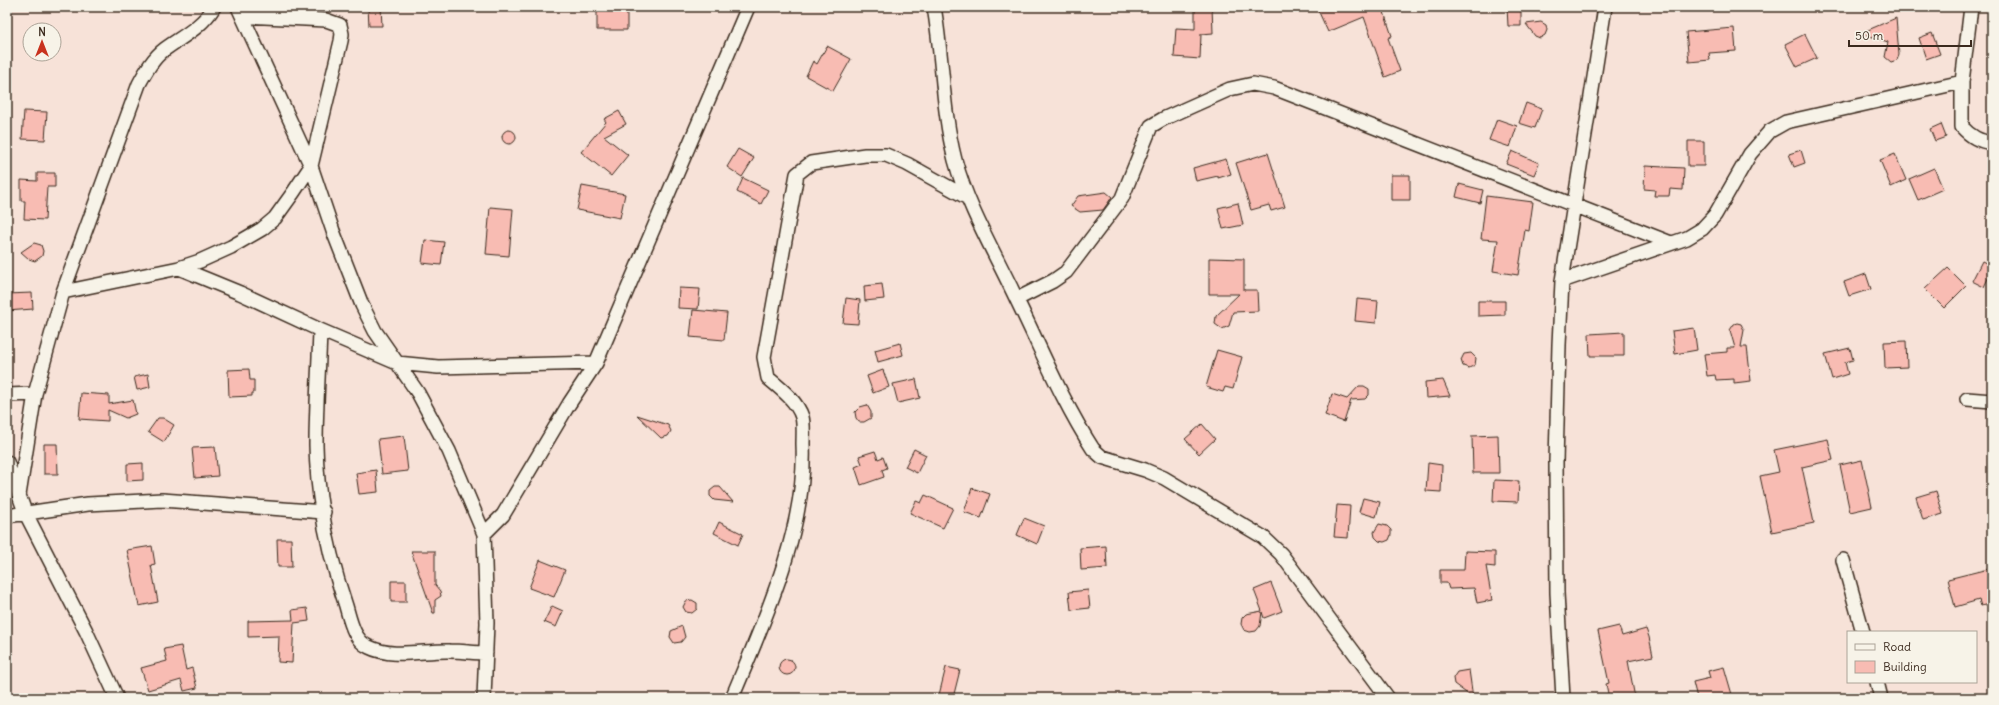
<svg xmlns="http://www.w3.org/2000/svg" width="1999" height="705" viewBox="0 0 1999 705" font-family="Delius,sans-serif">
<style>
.building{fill:#f8bcb3;stroke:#3b2a1e}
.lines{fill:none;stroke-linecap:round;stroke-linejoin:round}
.minor-casing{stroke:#3b2a1e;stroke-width:16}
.minor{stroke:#f7f3e8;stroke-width:13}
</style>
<rect width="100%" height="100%" fill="#f7e2d8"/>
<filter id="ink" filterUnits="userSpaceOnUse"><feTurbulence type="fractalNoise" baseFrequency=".025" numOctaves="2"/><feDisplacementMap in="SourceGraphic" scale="8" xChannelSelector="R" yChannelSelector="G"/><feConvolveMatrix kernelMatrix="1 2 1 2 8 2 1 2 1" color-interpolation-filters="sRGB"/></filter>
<g filter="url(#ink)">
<path class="building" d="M368 7H381L382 26H369Z
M597 7H627V30H597Z
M1195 7H1212L1213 33 1201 34 1200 59 1174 57 1176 28 1195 29Z
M1326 7H1388L1383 9 1392 36 1388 38 1400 71 1385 77 1364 17 1328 32 1318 10Z
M1507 7H1521V26H1508Z
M1896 18 1899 55 1897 60 1891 62 1885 57 1888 42 1861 33Z
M1541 22 1546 25 1547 30 1545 35 1540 38 1535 36 1526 24Z
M1734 28 1736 51 1709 53 1710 60 1689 62 1686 32Z
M1932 33 1940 54 1926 59 1919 38Z
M1805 34 1817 58 1797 67 1785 44Z
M827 46 851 59 833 91 806 76 813 61 817 64Z
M1526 103 1542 109 1535 128 1519 123Z
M24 111 47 112 45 140 22 139Z
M619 111 626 124 604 136 628 155 611 176 581 152 606 122 604 119Z
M1497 119 1517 126 1510 147 1489 140Z
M1941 124 1946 137 1935 141 1930 129Z
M502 137a7 7 0 1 1 14 0a7 7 0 1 1-14 0Z
M1688 141H1704V166H1688Z
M738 149 754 158 742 177 727 167Z
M1801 150 1805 163 1794 167 1789 154Z
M1512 151 1539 163 1534 175 1506 164Z
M1268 153 1285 207 1271 211 1269 205 1251 210 1236 163Z
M1895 154 1906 180 1891 187 1880 160Z
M1226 159 1231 174 1218 178V176L1196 181 1193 168Z
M1645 166 1684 168 1683 190 1670 189 1669 196H1654L1655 190 1644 189Z
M1934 168 1943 189 1918 200 1909 179Z
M37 173H55V187H47L45 220 24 219 25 201H21V180L37 181Z
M1391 175H1410V200H1391Z
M743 178 768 190 761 204 737 192Z
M1459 184 1483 190 1480 203 1456 197Z
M582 186 625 194 620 218 577 210Z
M1106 192 1112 197 1103 210 1080 212 1071 206 1078 196Z
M1486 196 1533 202 1529 231 1525 230 1518 275 1493 271 1498 240 1481 239Z
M1238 203 1243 225 1223 229 1218 208Z
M490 207 513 209 509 256 486 254Z
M425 240 444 242 441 265 422 263Z
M34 243 41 245 43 251 42 256 35 261 29 259 21 252Z
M1209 258 1244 259V290H1257L1258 311 1233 312 1229 326 1222 329 1215 324 1216 316 1239 294H1209Z
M1982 261 1992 266V270L1984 287 1972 281Z
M1948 268 1966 286 1944 308 1925 289Z
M1866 274 1871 289 1849 296 1844 282Z
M882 284 884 299 865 301 864 286Z
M679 288 700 289 698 309 678 308Z
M32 293 33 309 7 311V294Z
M846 298 860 300 858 324 843 323Z
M1357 299 1378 301 1376 323 1355 321Z
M1478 301H1505V315L1478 316Z
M693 310 727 313 724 340 690 337Z
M1737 323 1741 324 1744 330 1741 347H1747L1751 381 1734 383V379L1716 380 1715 375 1707 376 1704 354 1727 352V348H1735L1730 330 1734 324Z
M1694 328 1697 350 1675 354 1672 331Z
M1624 332V356H1590L1589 334Z
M1906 341 1907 367 1885 368 1884 342Z
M900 343 903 355 878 362 875 350Z
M1850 348 1853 360 1845 362 1848 374 1832 379 1825 354Z
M1217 350 1242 357 1233 389 1225 387 1223 392 1206 387Z
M1471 353 1476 358 1475 365 1469 368 1463 366 1461 360 1464 354Z
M249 369 250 380H254V393H252V396L229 397 228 370Z
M883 370 889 387 873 393 867 376Z
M148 374 150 387 137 390 134 377Z
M916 379 920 398 898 403 893 384Z
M1443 380 1450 396 1426 398 1425 382Z
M1359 386H1364L1369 389V395L1365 399 1351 400 1344 422 1325 415 1332 394 1347 399Z
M81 393 109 395V404L133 400 136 414 126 418 108 410V421L79 419Z
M867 405 871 412V418L864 422H859L856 418 855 412 860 407Z
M637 415 668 425 671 431 668 436 661 438Z
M158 418H163L174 425 164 442 148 432Z
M1202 424 1215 439 1199 454 1185 439Z
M1498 435 1499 473H1473L1472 436Z
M404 436 408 471 382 474 378 439Z
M1828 439 1833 460 1802 467 1814 523 1772 532 1760 476 1779 472 1774 450Z
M44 444H57L58 474H44Z
M215 447 218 476 195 478 192 448Z
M914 449 926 455 917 473 905 467Z
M875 451 878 459 883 457 887 468 882 470 884 477 861 485 855 467 862 464 859 456Z
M1862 460 1872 507 1850 512 1840 465Z
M143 463V480L127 481V464Z
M1428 463 1442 465 1441 492 1426 491Z
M376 470 378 492 359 494 356 473Z
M1494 480 1519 481 1518 502 1493 501Z
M715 487H720L733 502 714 500 710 496V491Z
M972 488 990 494 981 518 964 512Z
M1936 491 1943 514 1923 520 1916 497Z
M925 495 953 508 943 528 910 513 916 501 921 503Z
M1363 498 1380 502 1376 517 1359 512Z
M1337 505 1350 506 1348 538 1334 537Z
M1024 518 1044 526 1037 544 1017 535Z
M719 522 743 534 738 545 714 533Z
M1379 524 1387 526 1391 530V535L1389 540 1384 542 1379 541 1375 537 1374 532Z
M277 539H291L292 567H278Z
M152 546 155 564 151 565 158 602 139 606 127 550Z
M1106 546 1107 568 1081 570 1080 548Z
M411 551H435V585L440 591 441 596 435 600V613H433Z
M1465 551 1495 552V567L1486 566 1492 600 1477 603 1474 588 1449 589 1447 583H1440V570H1464Z
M540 560 565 570 554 597 529 588Z
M1992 568V603L1981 606 1979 600 1955 607 1948 579Z
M391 581H406V602H391Z
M1271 583 1282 611 1264 618 1262 612 1260 626 1256 631 1250 632 1244 630 1241 624 1242 618 1246 614 1262 611 1254 590Z
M1088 590 1090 608 1071 610 1069 592Z
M692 600 697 603V609L692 613 686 612 683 607 686 601Z
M552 606 563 611 556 627 544 622Z
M307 608 309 621 294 623 292 663 278 662 279 636 248 637V621L293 620 292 610Z
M682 626 685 637 681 642 674 643 670 637 671 631Z
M1619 626 1622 636 1646 629 1649 637 1653 656 1628 661 1635 698H1609L1606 684 1609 683 1598 631Z
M181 646 186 670 192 668 197 688 184 691 181 680 148 690 141 668 167 661 164 649Z
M779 667a8 8 0 1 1 16 0a8 8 0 1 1-16 0Z
M946 667 960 670 953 698 939 695Z
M1724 667 1733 698H1697L1693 682 1710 678 1708 671Z
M1469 670 1473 698 1454 684 1453 678 1457 672Z"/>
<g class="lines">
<g class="minor-casing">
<path id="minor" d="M238 7 311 166 333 231 362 305 375 331 418 393 449 451 484 534 487 623 484 698
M934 7C943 58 942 110 955 160 968 208 995 253 1016 298 1041 349 1062 401 1093 449L1102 457 1145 470 1164 478 1263 537 1281 554 1388 698
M1971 7 1962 82V127C1971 137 1979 141 1992 143
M179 268 200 261 231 247 262 229 275 218 293 193 311 166 341 41 342 34 340 25 326 20 242 16
M1562 281 1687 238 1702 229 1715 215 1750 154 1770 131 1786 122 1962 82
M63 292 179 268 240 293 320 330 397 363 438 367 596 363
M1017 299 1053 281 1066 272 1122 198 1151 126 1163 119 1230 89 1253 84 1274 88 1671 243
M320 330C319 368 316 407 316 445 317 499 329 556 346 606 350 620 354 641 369 647 393 659 424 650 450 651 462 651 474 653 486 653
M7 395 35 394
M1967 399 1992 401
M7 462 25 512 86 631 117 698
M19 495 35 394 63 292 139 84C146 71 153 58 165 49 183 36 202 27 214 7
M7 516 88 504 162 500 324 512
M484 534 503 515 569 404 596 363 748 7
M1843 560 1863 632
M1877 682 1881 698
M732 698C764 621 807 528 803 444 803 436 804 424 802 417 797 401 780 388 768 378L764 357 797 174 811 163 865 155H886L907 164 968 198
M1563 698 1557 593 1556 462 1559 345 1562 281 1605 7"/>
</g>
<use href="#minor" class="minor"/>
</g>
</g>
<rect width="1999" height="705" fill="none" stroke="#f7f3e8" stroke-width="24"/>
<rect x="12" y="12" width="1975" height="681" fill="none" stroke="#3b2a1e" stroke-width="1.5" filter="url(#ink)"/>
<rect x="1847" y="631" width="130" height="52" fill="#f7f3e8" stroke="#aca397"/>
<rect x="1855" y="644" width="20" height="6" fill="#f7f3e8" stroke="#aca397"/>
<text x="1883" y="651" font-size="12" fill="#3b2a1e">Road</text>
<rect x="1855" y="661" width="20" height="12" fill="#f8bcb3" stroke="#aca397"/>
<text x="1883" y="671" font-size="12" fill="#3b2a1e">Building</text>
<g transform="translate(42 42)"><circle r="19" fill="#f7f3e8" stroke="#aca397"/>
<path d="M0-3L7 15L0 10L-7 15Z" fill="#c8321e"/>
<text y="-6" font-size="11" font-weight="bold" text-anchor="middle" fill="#3b2a1e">N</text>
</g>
<path d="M1849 40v6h122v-6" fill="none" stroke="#3b2a1e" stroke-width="2"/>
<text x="1855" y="40" font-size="12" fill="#3b2a1e" stroke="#f7f3e8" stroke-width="3" paint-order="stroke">50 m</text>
</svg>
